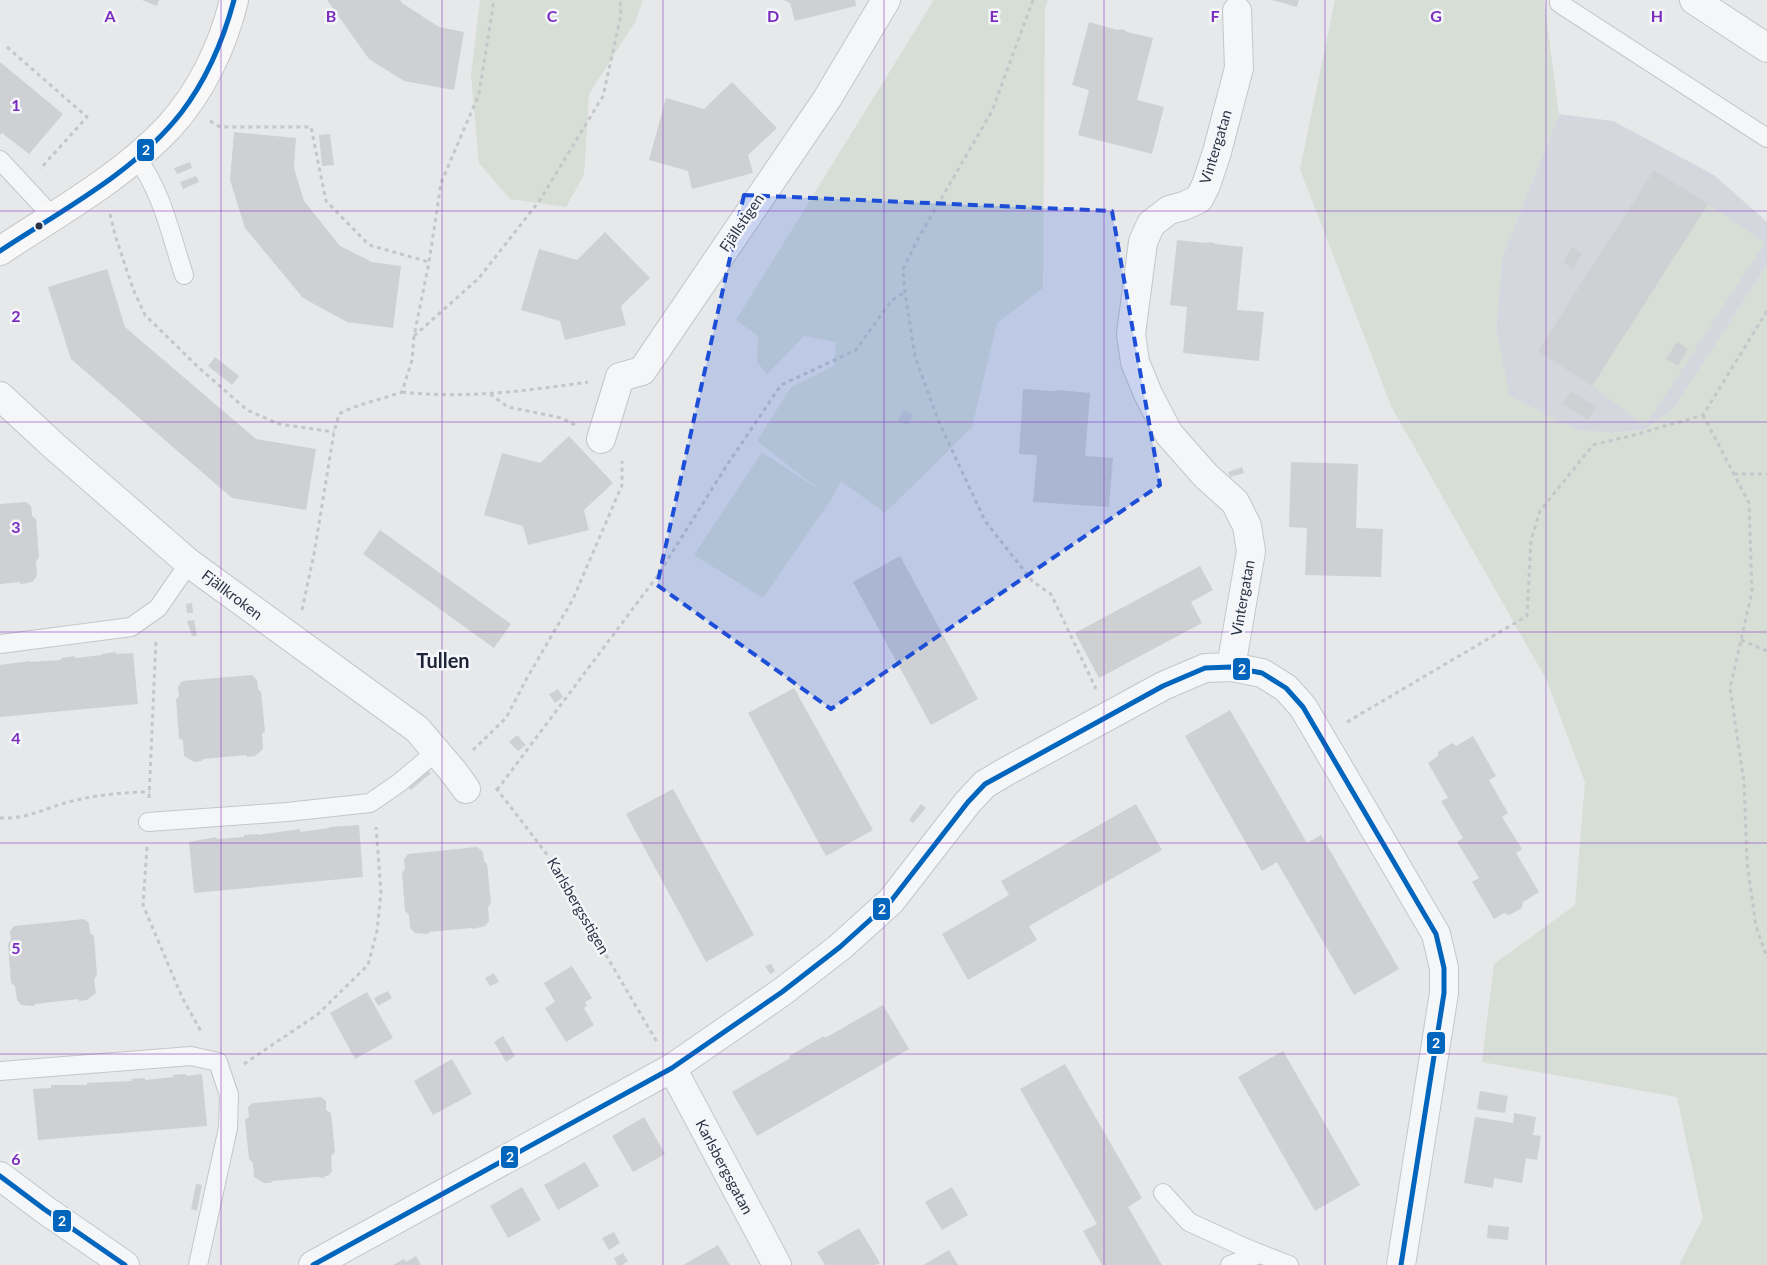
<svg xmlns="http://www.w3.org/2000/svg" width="1767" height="1265" viewBox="0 0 1767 1265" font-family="Lato,sans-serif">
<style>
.built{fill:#d4d7dd}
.green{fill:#d6ded6}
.building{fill:#ced0d3}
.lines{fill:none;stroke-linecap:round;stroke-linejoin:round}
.lane-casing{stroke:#c4c6c8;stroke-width:20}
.street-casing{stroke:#c4c6c8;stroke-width:30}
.secondary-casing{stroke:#c4c6c8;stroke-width:30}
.path{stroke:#c5c6ca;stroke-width:3;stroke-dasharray:4 4;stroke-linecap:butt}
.lane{stroke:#f5f6f7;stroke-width:18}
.street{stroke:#f5f6f7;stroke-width:28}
.secondary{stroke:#f8f8f8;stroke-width:28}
.bus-1-casing{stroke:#f4f6f9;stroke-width:9}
.bus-1{stroke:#0065bd;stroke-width:5}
.marked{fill:#1d4ed8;fill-opacity:0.2;stroke:#1d4ed8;stroke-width:4;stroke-dasharray:10 6;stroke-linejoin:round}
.grid{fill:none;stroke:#7b2cbf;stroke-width:1;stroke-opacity:0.55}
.bus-dot{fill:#2b3445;stroke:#f4f6f9;stroke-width:2}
.labels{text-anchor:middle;stroke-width:5;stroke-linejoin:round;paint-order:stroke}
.street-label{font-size:15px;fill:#2b3445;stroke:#f4f6f9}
.district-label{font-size:20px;font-weight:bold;fill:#1d2536;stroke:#f4f6f9}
.grid-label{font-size:16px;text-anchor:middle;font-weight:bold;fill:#7b2cbf;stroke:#f4f6f9;stroke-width:5;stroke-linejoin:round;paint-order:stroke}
.line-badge{stroke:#f4f6f9;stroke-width:2}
.badge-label{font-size:14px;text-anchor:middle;font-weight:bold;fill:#fff}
</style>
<rect width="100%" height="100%" fill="#e6e8ea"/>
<path class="built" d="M1559 114 1613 121 1714 175 1767 222V265L1674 408 1644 430 1611 433 1576 430 1509 396 1496 330 1502 258Z"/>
<path class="green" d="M480 0H643L635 22 589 94 584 175 566 207 510 199 479 163 471 75Z
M934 0H1048L1045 7 1043 288 997 323 972 427 885 513 841 481 832 498 763 598 694 555 762 452 824 493 757 441 791 387 834 366 836 342 804 336 767 374 757 362 758 336 736 320Z
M1335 0H1544L1559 114 1502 258 1496 330 1510 396 1576 430 1611 433 1644 430 1674 408 1767 265V1265H1679L1703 1218 1677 1097 1482 1062 1494 964 1575 905 1585 782 1546 679 1391 406 1300 169Z
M1708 204 1765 243 1645 426 1592 386Z"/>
<path class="building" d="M142 0H159L157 6Z
M327 0H400L402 3 439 27 464 32 454 90 404 81 369 59Z
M783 0H855L856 6 795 21 790 3Z
M1272 0H1299L1297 7Z
M1089 22 1117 30 1123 29 1127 32 1153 38 1137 100 1164 107 1152 154 1078 135 1089 90 1072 85Z
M0 62 63 114 29 154 2 133 0 135Z
M732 82 777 128 748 155 753 173 692 189 688 171 649 160 666 98 704 109Z
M234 132 296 138 294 168 304 201 340 246 372 262 401 266 393 328 347 322 303 298 245 228 230 180Z
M330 134 334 165 322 166 319 135Z
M190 162 192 168 177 174 174 168Z
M1654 170 1708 204 1592 386 1538 351Z
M196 176 199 182 183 189 180 182Z
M605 232 650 278 621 306 626 325 565 340 560 321 521 310 539 249 577 260Z
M1177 240 1206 243 1211 242 1216 244 1243 247 1237 310 1264 312 1259 361 1183 353 1187 307 1170 305Z
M1572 247 1582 254 1573 269 1563 262Z
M107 269 125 327 256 439 316 449 306 510 232 498 71 359 48 287Z
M1677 342 1688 349 1678 365 1666 359Z
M215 357 239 376 232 385 208 366Z
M1023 389 1053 391 1058 390 1090 393 1085 456 1113 458 1109 507 1033 502 1037 455 1019 454Z
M1571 391 1596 407 1588 420 1563 404Z
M903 410 913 415 908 425 898 421Z
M569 436 613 483 584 510 589 530 528 545 523 526 484 515 502 453 540 463Z
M1291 462 1358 464 1356 528 1383 529 1381 577 1305 575 1307 528 1289 527Z
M1242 467 1244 473 1230 477 1228 472Z
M26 502 31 506 32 516 36 519 39 557 36 562 37 576 33 581 28 583 21 584 20 582 0 584V504Z
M380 530 511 624 494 648 363 554Z
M900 556 978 699 931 725 853 582Z
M1200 566 1213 590 1191 602 1202 623 1099 678 1075 633Z
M192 603 193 613H187L186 604Z
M194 620 197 636H192L187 621Z
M116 652V654L133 653 138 704 0 717V665L30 661V662L61 660V658L75 656V658L102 655V654Z
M252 675 257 680 258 689 261 692 265 731 262 734 263 749 255 756 247 757 246 755 203 759 202 761 194 762 184 756 183 741 179 738 176 699 179 696 178 687 182 681Z
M794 688 873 830 826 856 748 713Z
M558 689 563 697 555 703 549 694Z
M1230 710 1307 843 1321 835 1399 969 1354 995 1277 862 1262 871 1185 736Z
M517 735 526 745 518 751 509 742Z
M1473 736 1496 776 1489 780 1508 813 1502 817 1522 849 1516 853 1539 892 1523 902 1522 908 1509 915 1504 913 1494 919 1472 882 1479 878 1457 842 1463 838 1441 801 1448 798 1428 763 1438 756V752L1452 743 1456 746Z
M426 769 431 773 411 790 407 786Z
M673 789 754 935 706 962 626 814Z
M921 804 926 808 913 823 909 820Z
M1136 804 1162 850 1029 926 1037 940 968 980 942 934 1009 895 1001 881Z
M359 825 363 877 194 893 189 842 216 837 217 839 244 837V835L258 834V835L300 829V832L329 828V827Z
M477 847 483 852 484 861 487 864 491 903 488 907 489 921 485 926 473 929 472 928 429 932 428 934 415 933 410 928 409 915 405 911 402 872 405 869 404 859 408 854Z
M84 919 89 923 90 933 94 936 97 975 94 979 96 993 87 1000 79 1001 78 999 35 1004 34 1006 21 1005 17 1000 15 986 11 983 8 944 11 940 10 931 14 926Z
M771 964 775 971 770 974 765 966Z
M572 966 592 998 585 1002 587 1006 584 1008 594 1025 566 1042 545 1008 555 1002 544 983Z
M494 973 499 982 490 986 485 978Z
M388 991 392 998 378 1006 374 998Z
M367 992 393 1038 355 1059 330 1013Z
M883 1005 909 1049 757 1136 732 1092 790 1058 789 1056 824 1036 825 1038Z
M503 1036 515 1056 506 1062 494 1042Z
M1283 1051 1360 1185 1315 1211 1238 1077Z
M452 1059 472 1094 433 1115 414 1081Z
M1065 1064 1142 1198 1128 1207 1162 1265H1102L1083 1231 1097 1224 1020 1089Z
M186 1074V1076L202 1074 207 1126 38 1140 33 1089 51 1088V1085H87V1083L132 1081 131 1079 145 1078V1080L173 1077V1075Z
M1480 1091 1508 1096 1505 1113 1477 1109Z
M321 1097 326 1101V1110L331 1113 335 1152 331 1156 332 1171 328 1176H325L324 1178 316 1177 272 1181 271 1183H264L254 1177 253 1163 249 1159 245 1120 249 1117 248 1107 253 1103Z
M1514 1113 1536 1117 1533 1135 1541 1136 1537 1160 1526 1158 1522 1183 1494 1178 1493 1188 1464 1183 1475 1117 1513 1123Z
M644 1117 665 1154 633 1172 612 1136Z
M585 1162 599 1186 558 1210 544 1185Z
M196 1184 202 1185 197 1211 191 1209Z
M522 1187 541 1220 508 1238 490 1206Z
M952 1187 968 1215 942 1230 925 1202Z
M1488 1225 1509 1227 1508 1240 1487 1238Z
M859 1228 880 1263 876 1265H825L817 1252Z
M614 1232 620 1243 609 1250 602 1238Z
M718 1245 730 1265H683Z
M949 1250 958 1265H923Z
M623 1253 628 1261 622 1265H617L614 1258Z
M416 1256 421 1265H393L404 1259 406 1262Z"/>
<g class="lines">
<g class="lane-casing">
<path id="lane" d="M1559 3 1767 138
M136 157C162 191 171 236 184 275
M0 160 52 216
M0 644 131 627 158 608 189 563
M148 822 287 812 370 803 399 783 437 751
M0 1071 191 1056 218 1062 229 1095 228 1128 198 1265
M1163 1193 1189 1222 1248 1249 1289 1265
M1230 1265 1260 1254"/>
</g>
<g class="street-casing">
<path id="street" d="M1694 0 1767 48
M0 396 54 446 189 563 417 729 452 770 466 789
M601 439 620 377 642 371 827 99 886 0
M1231 667 1251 551 1247 526 1235 502 1206 476 1169 434 1148 394 1135 362 1131 334 1143 242 1151 224 1169 210 1184 206 1199 199 1206 185 1217 152 1239 68 1237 11
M672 1068 777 1265
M0 1176 44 1209 125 1265
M313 1265 672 1068 782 992 840 947 891 901 968 802 985 784 1007 771 1163 686 1205 668 1231 667 1262 673 1286 688 1303 707 1436 934 1444 968V993L1401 1265"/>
</g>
<g class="secondary-casing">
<path id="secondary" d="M0 251C57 213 121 178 169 127 201 92 223 46 234 0"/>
</g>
<path class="path" d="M1033 0 992 111 919 237 903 269 905 292 915 357 938 420 985 521 1033 582 1051 594 1096 689
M7 47 87 117 40 169
M210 121 220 127H311L326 201 369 245 429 262
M110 214 115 235 133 289 145 315 197 366 247 410 279 424 334 432
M414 336 479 278 540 200 603 96 621 15 620 0
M402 392C465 399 526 391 588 382
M490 394 508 407 562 418 575 425
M1703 415 1749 503 1752 592 1730 688 1744 782 1747 862 1756 926 1767 958
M1734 474H1767
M302 610 314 554 334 432 339 414C359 403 381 400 402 392L412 360 414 336 429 262 441 183 479 94 494 0
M1741 640 1767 651
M1347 722 1527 616 1531 540 1540 511 1593 445 1638 434 1703 415 1767 311
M473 750 506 718 527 678 573 599 622 485V461
M496 788 546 853 657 1042
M497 790 658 575 727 465 781 385 856 350 891 301 905 292
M149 798 156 640
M0 818C29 819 45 808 72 801 97 795 123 792 150 792
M147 847 143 905 182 997 202 1033
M244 1064 318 1014 368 965 377 931 381 892 376 827"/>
<use href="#lane" class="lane"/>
<use href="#street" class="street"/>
<use href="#secondary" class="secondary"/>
<g class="bus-1-casing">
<path id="bus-1" d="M0 251C62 210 134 173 181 113 207 79 223 41 234 0
M0 1176 44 1209 125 1265
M313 1265 672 1068 782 992 840 947 891 901 968 802 985 784 1163 686 1205 668 1231 667 1262 673 1286 688 1303 707 1436 934 1444 968V993L1401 1265"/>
</g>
<use href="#bus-1" class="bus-1"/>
</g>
<path class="marked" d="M744 195 1112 211 1160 485 831 709 657 585Z"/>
<path class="grid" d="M221 0V1265M442 0V1265M663 0V1265M884 0V1265M1104 0V1265M1325 0V1265M1546 0V1265M0 211H1767M0 422H1767M0 632H1767M0 843H1767M0 1054H1767"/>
<circle class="bus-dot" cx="39" cy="226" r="4.5"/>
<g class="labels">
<g class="street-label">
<text transform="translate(1216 147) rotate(-73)" y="5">Vintergatan</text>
<text transform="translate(742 223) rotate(-56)" y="5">Fjällstigen</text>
<text transform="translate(232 595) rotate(37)" y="5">Fjällkroken</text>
<text transform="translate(1243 598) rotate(-80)" y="5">Vintergatan</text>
<text transform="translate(578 906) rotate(60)" y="5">Karlsbergsstigen</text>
<text transform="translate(724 1167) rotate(62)" y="5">Karlsbergsgatan</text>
</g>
<g class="district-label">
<text x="443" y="668">Tullen</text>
</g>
</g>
<g class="grid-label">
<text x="110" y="22">A</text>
<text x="331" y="22">B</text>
<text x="552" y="22">C</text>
<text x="773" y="22">D</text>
<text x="994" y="22">E</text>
<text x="1215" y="22">F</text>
<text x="1436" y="22">G</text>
<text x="1657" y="22">H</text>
<text x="16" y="111">1</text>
<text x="16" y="322">2</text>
<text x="16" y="533">3</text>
<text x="16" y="744">4</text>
<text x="16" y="954">5</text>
<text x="16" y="1165">6</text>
</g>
<g class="line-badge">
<rect x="136" y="138" width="19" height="24" rx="5" fill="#0065bd"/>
<rect x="1232" y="657" width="19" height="24" rx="5" fill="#0065bd"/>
<rect x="872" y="897" width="19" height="24" rx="5" fill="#0065bd"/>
<rect x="1426" y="1031" width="20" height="24" rx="5" fill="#0065bd"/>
<rect x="500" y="1145" width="19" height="24" rx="5" fill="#0065bd"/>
<rect x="52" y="1209" width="20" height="24" rx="5" fill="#0065bd"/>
</g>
<g class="badge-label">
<text x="146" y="155">2</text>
<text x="1242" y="674">2</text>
<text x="882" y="914">2</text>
<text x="1436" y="1048">2</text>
<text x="510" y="1162">2</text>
<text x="62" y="1226">2</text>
</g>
</svg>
